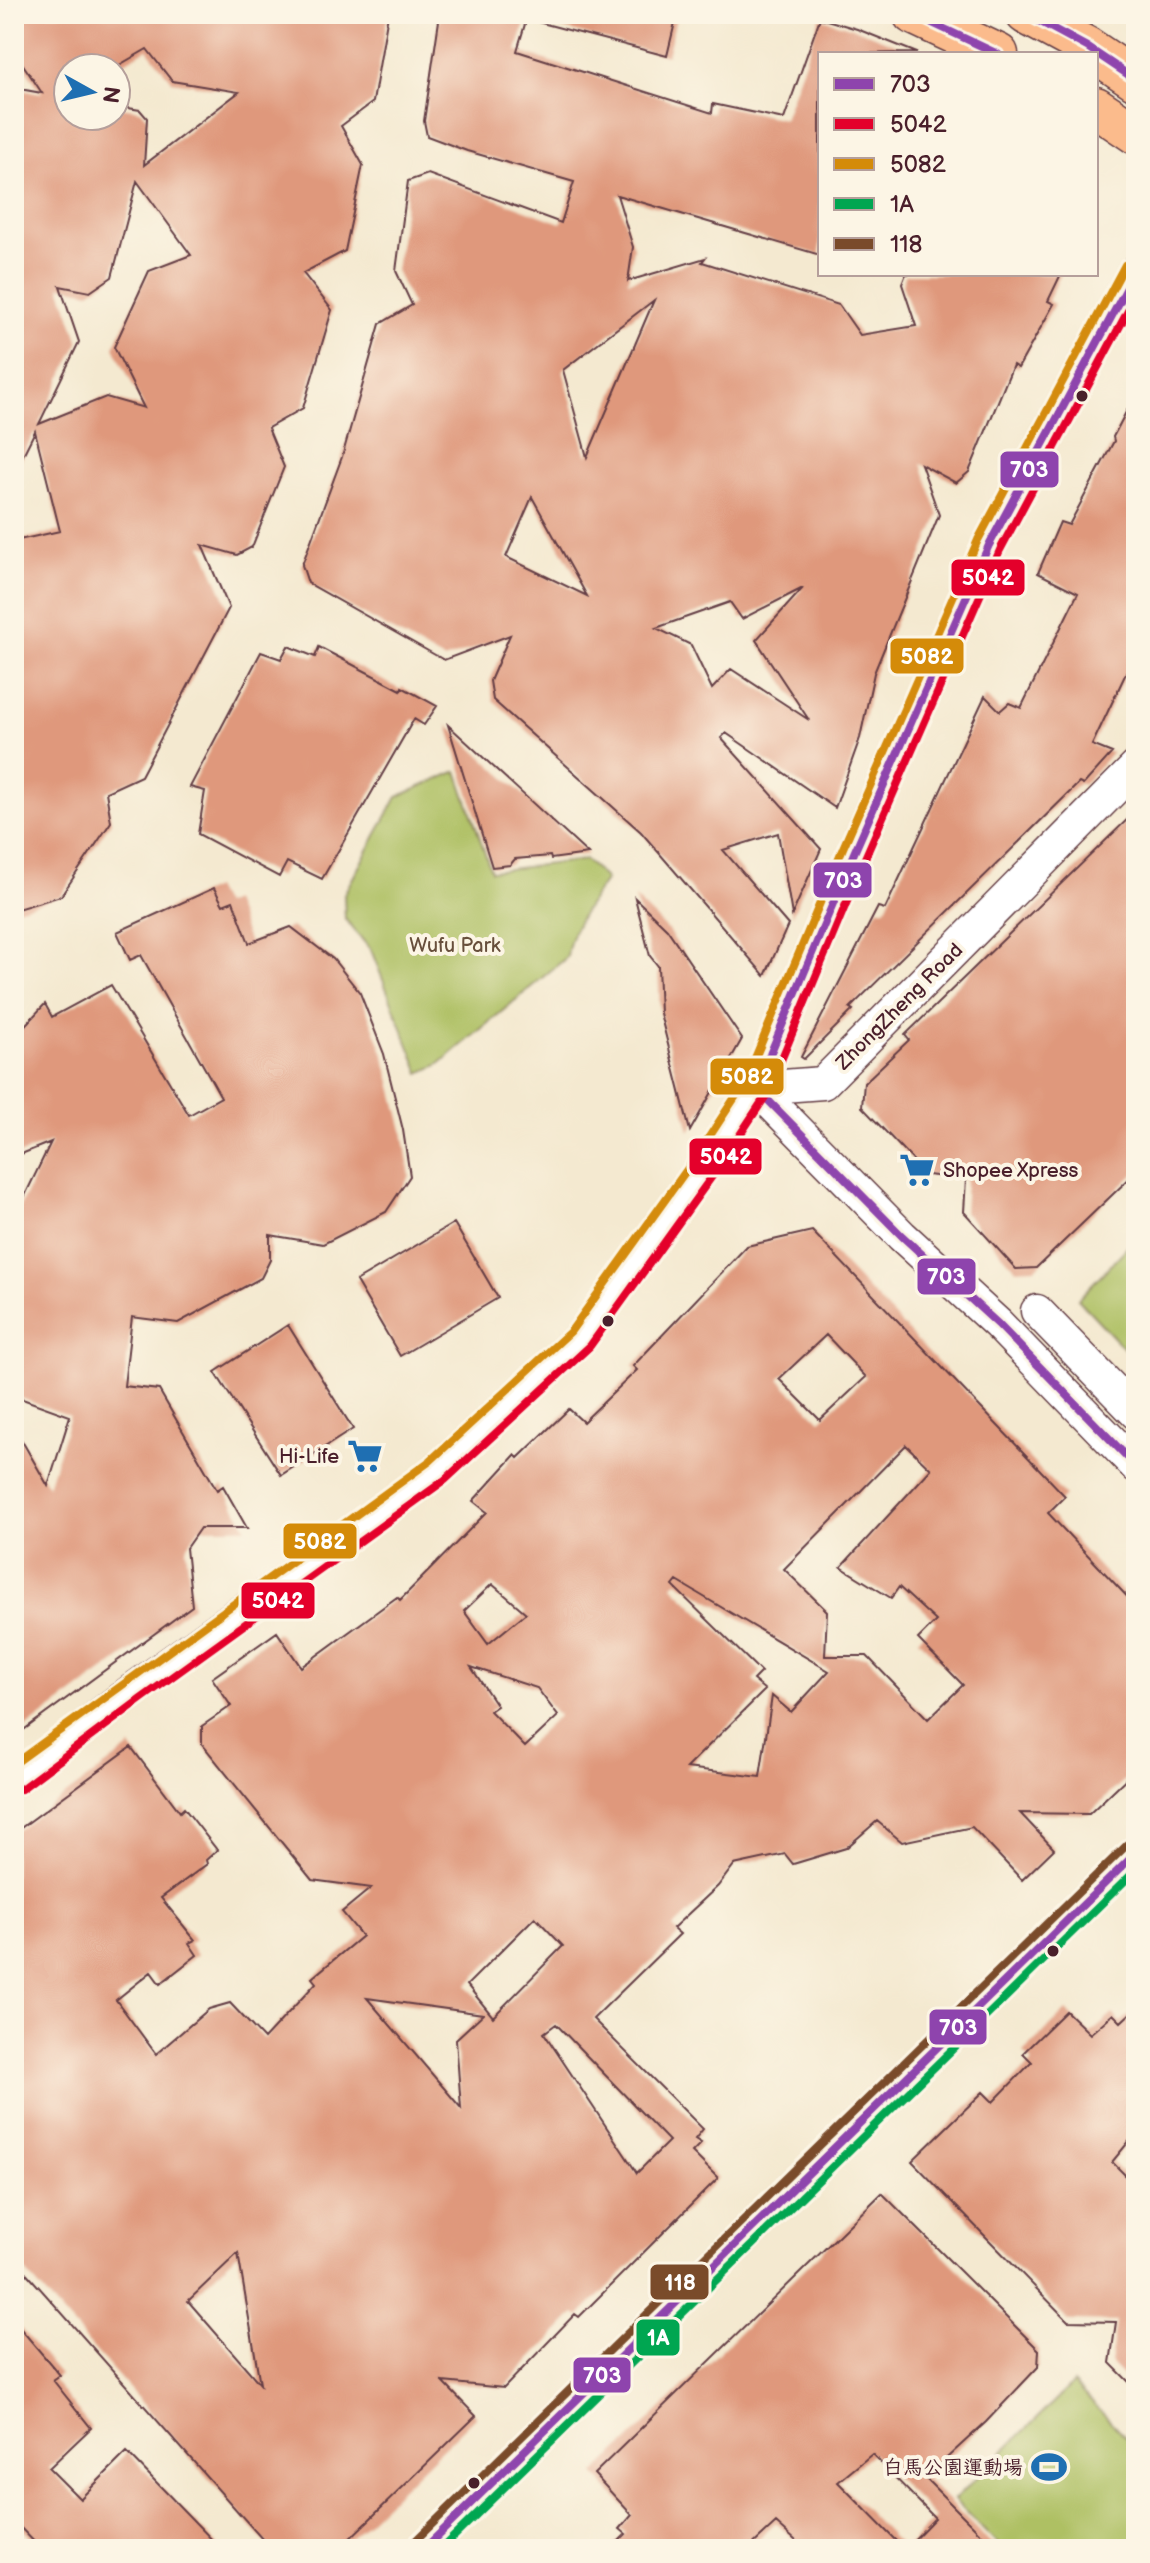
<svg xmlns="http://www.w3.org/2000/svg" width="1150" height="2563" viewBox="0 0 1150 2563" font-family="'Balsamiq Sans','LXGW WenKai TC',sans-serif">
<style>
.green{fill:#aec064;stroke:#7c7048;stroke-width:2}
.building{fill:#df987c;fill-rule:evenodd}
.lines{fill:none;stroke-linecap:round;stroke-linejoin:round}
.minor-casing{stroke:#643d44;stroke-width:35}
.major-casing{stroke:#643d44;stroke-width:43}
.minor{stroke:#fff;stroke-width:32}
.major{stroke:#fbbb8c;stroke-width:40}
.bus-1-casing{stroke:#fcf5e5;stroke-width:14}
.bus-2-casing{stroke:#fcf5e5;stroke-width:14}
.bus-3-casing{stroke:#fcf5e5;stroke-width:14}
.bus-4-casing{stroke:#fcf5e5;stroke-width:14}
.bus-5-casing{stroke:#fcf5e5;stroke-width:14}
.bus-1{stroke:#8e44ad;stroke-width:8}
.bus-2{stroke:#e4002b;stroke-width:8}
.bus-3{stroke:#d48b09;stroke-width:8}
.bus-4{stroke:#00a651;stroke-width:8}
.bus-5{stroke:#7a4b2a;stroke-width:8}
.bus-dot{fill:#4a1f2b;stroke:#fcf5e5;stroke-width:3}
.labels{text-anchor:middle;stroke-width:8;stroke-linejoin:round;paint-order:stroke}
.park-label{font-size:20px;fill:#684f3c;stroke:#fcf5e5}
.street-label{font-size:20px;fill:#4a1f2b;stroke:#fcf5e5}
.poi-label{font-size:20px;fill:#4a1f2b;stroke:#fcf5e5;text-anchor:end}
.line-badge{stroke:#fcf5e5;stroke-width:3}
.badge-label{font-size:22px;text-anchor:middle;font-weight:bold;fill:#fff}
</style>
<rect width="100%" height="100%" fill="#fcf5e5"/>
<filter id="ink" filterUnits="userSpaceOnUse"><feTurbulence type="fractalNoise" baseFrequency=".0125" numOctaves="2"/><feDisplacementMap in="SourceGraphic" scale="16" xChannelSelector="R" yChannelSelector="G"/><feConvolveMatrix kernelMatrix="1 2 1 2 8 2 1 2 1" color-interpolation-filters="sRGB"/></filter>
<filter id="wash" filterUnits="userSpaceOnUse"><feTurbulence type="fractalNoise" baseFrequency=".006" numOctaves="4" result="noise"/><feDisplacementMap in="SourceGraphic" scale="32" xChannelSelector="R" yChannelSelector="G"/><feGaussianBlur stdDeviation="1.8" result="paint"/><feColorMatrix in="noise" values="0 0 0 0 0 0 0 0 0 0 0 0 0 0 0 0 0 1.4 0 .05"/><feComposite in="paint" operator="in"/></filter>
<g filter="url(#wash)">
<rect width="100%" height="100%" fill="#f4e9d0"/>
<path class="green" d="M457 771 491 871 585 860 606 879C590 903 570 927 567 957L438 1065 420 1073 371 950 345 919 344 894 397 797Z
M1136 1238V1361L1078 1299Z
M1073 2383 1136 2448V2549H1002L954 2500Z"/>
<g id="blocks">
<path class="building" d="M14 14H388L373 102 341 126 363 165 345 251 303 273 332 310 303 408 268 428 284 467 252 547 237 555 202 545 229 608 141 776 106 792 111 822 61 896 14 910V541L60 531 35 431 14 473V88L42 93 14 51ZM147 49 172 81 239 92 144 165 147 118 140 110 116 106V116H68V98L64 97 68 94V62L114 68ZM137 181 191 255 149 271 114 347 144 408 106 397 39 424 79 342 60 286 90 292 112 277Z
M440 14H528L517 51 712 113 713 104 784 119 820 18 857 29 917 53 820 54V255L617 195 633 247 628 281 705 258 702 262 839 305 860 335 916 326 902 284 906 274H1061L1048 301 1054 304 1018 368 1013 365 969 472 956 483 921 464 939 515 874 673 860 738 835 808 726 733 721 738 821 849 792 915 778 833 723 850 788 925 765 976 641 832 493 700 490 681 510 635 444 660 308 583 302 565 342 457 380 324 412 305 396 271 408 181 428 174 561 223 574 182 467 151 427 136 424 121ZM654 300 587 457 563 370ZM532 497 587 596 506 557ZM803 588 756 640 809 720 731 669 712 689 691 645 656 628 730 602 742 619Z
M535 14H677L667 56 534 21Z
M1136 393V652L1092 745 1112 753 1083 785 1079 783 850 1008 853 1010 804 1059 801 1057 878 907 885 909 985 696 1000 711 1009 703 1021 708 1078 593 1038 573 1060 522 1069 525 1114 441 1113 437Z
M288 646 315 657 319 647 401 690 402 687 437 706 424 725 414 719 322 879 287 862 279 877 198 834 205 791 190 787 261 652 281 659Z
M448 725 588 854 551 859 550 856 515 859 510 865 492 867Z
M1136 811V1172L1036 1268 1016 1269 964 1212 966 1179 927 1175 862 1107 864 1083 909 1040 905 1035Z
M214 888 223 905 233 901 249 943 291 927 333 959 360 993 384 1054 403 1130 410 1176 386 1212 323 1244 270 1235V1260L261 1278 178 1323 132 1317 124 1386 159 1390 217 1490 223 1486 247 1528H200L186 1548 192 1606 14 1737V1427L48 1486 70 1416 14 1396V1218L51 1142 14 1157V1037L45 1004 52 1017 111 985 189 1115 221 1097 141 955 130 960 117 932Z
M635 898 667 929 742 1039 690 1131 660 1013 658 966 650 956Z
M454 1223 498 1298 400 1356 356 1281Z
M812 1231 1065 1496 1048 1513 1136 1606V1769L1089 1814 1020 1813 1054 1849 1022 1880 972 1827 902 1842 877 1821 846 1848 793 1864 785 1854 734 1865 718 1886 673 1928 680 1934 593 2019 703 2129 695 2139 701 2143 692 2152 718 2178 579 2317 575 2314 504 2388 443 2382 476 2416 339 2549H271L14 2259V1833L131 1747 180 1812 184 1808 217 1850 206 1860 207 1864 161 1898 195 1940 189 1943 197 1955 160 1984 151 1972 116 2000 156 2054 209 2009 230 2003 264 2039 316 1983 312 1978 362 1936 342 1912 371 1888 312 1880 202 1744V1726L231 1706 212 1678 277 1632 301 1667 397 1597 400 1600 487 1512 473 1501 515 1455 518 1458 569 1409 583 1422 637 1370 633 1366 747 1246ZM826 1335 866 1377 820 1420 779 1379ZM906 1445 931 1469 841 1567 891 1598 899 1587 936 1621 918 1639 963 1685 928 1719 867 1656H825L827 1611 784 1569ZM677 1581 829 1671 791 1712 772 1696 760 1777 686 1768 765 1690 753 1680 761 1672 673 1586ZM492 1584 526 1613 488 1644 464 1611ZM471 1667 537 1688 558 1716 525 1747 490 1711 497 1706ZM535 1917 563 1946 493 2017 467 1985ZM367 1998 483 2014 456 2039 461 2108ZM556 2024 669 2141 637 2173 544 2033ZM238 2253 260 2384 188 2301Z
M288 1325 353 1429 281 1475 215 1372Z
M1136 2008V2133L1112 2162 1136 2186V2389L1110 2363 1116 2322 1068 2321 912 2161 983 2092 993 2102 1032 2062 1023 2053 1066 2011 1090 2034 1113 2014 1121 2022Z
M882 2193 1039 2350 1038 2367 986 2422 925 2478 996 2549H905L935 2518 872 2454 838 2482 904 2549H805L776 2523 748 2549H611L626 2534 620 2529 632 2515 594 2474Z
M14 2321 60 2375 53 2380 91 2428 49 2468 80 2499 127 2452 221 2549H41L14 2521Z"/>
</g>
</g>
<g filter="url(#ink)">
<use href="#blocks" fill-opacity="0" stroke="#643d44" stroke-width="2"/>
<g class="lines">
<g class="minor-casing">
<path id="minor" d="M756 1088 902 1236 998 1324 1136 1466
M756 1088 823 1083 1136 767
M1037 1311 1136 1413
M14 1779 134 1689 438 1470 580 1339 708 1161 756 1088 854 853 989 545 1136 271
M424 2549 1136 1853"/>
</g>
<g class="major-casing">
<path id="major" d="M913 14 998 54
M1026 14 1087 47 1136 80
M1096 107 1136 134"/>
</g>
<use href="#minor" class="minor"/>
<use href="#major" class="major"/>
<g class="bus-1-casing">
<path id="bus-1" d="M913 14 998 54
M1026 14 1087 47 1136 80
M756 1088 854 853 989 545 1136 271
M756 1088 902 1236 998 1324 1136 1466
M424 2549 1136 1853"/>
</g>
<g class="bus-2-casing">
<path id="bus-2" d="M21 1789 141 1699 445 1480 590 1346 718 1168 767 1094 865 858 1000 550 1136 296"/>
</g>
<g class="bus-3-casing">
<path id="bus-3" d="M14 1764 430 1461 571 1331 698 1154 745 1082 843 848 978 540 1125 265"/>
</g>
<g class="bus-4-casing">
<path id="bus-4" d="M441 2549 1136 1870"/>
</g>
<g class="bus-5-casing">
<path id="bus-5" d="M416 2540 1128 1844"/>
</g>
<use href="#bus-1" class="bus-1"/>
<use href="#bus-2" class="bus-2"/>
<use href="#bus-3" class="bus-3"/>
<use href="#bus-4" class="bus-4"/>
<use href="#bus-5" class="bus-5"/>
</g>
</g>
<defs>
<g id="supermarket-bare" transform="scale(2.76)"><path d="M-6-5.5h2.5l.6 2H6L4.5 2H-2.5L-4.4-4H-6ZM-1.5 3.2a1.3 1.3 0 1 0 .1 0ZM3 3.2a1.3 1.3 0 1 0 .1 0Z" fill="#1f6fb2" stroke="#fcf5e5" stroke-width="2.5" paint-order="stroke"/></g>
<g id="stadium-bare" transform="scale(2.76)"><path d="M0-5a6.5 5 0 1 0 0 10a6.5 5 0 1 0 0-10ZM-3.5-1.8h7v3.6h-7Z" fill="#1f6fb2" stroke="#fcf5e5" stroke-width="2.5" paint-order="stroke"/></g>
</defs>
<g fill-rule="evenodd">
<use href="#supermarket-bare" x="917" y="1170"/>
<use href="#supermarket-bare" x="365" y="1456"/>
<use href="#stadium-bare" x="1049" y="2467"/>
</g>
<g class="bus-dot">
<circle cx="1082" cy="396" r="7"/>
<circle cx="608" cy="1321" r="7"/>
<circle cx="1053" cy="1951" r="7"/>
<circle cx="474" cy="2483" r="7"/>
</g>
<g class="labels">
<g class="park-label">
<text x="455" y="952">Wufu Park</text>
</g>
<g class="street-label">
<text transform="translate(899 1006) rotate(-45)" y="7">ZhongZheng Road</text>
</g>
<g class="poi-label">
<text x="943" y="1177" text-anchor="start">Shopee Xpress</text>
<text x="339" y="1463">Hi-Life</text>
<text x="1023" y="2474">白馬公園運動場</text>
</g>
</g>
<g class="line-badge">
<rect x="999" y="450" width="61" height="39" rx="8" fill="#8e44ad"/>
<rect x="950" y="558" width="76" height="39" rx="8" fill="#e4002b"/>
<rect x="889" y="637" width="76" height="38" rx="8" fill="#d48b09"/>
<rect x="812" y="861" width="61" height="38" rx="8" fill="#8e44ad"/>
<rect x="709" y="1057" width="76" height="39" rx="8" fill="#d48b09"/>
<rect x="688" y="1137" width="75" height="39" rx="8" fill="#e4002b"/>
<rect x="916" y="1257" width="61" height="39" rx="8" fill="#8e44ad"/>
<rect x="282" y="1522" width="76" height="38" rx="8" fill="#d48b09"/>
<rect x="240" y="1581" width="76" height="39" rx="8" fill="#e4002b"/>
<rect x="928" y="2008" width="60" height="38" rx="8" fill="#8e44ad"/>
<rect x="649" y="2263" width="61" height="38" rx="8" fill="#7a4b2a"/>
<rect x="635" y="2318" width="46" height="39" rx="8" fill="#00a651"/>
<rect x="572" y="2356" width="60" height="38" rx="8" fill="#8e44ad"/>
</g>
<g class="badge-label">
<text x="1029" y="477">703</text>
<text x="988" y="585">5042</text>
<text x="927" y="664">5082</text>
<text x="843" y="888">703</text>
<text x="747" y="1084">5082</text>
<text x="726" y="1164">5042</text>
<text x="946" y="1284">703</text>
<text x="320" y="1549">5082</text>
<text x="278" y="1608">5042</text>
<text x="958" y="2035">703</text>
<text x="680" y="2290">118</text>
<text x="658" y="2345">1A</text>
<text x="602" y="2383">703</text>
</g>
<rect width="1150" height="2563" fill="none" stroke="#fcf5e5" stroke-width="48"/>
<rect x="818" y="52" width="280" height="224" fill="#fcf5e5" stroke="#b59f9b" stroke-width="2"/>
<rect x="834" y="78" width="40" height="12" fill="#8e44ad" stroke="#b59f9b" stroke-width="2"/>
<text x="890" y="92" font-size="24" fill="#4a1f2b">703</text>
<rect x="834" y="118" width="40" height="12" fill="#e4002b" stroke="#b59f9b" stroke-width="2"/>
<text x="890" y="132" font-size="24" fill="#4a1f2b">5042</text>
<rect x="834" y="158" width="40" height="12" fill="#d48b09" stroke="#b59f9b" stroke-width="2"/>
<text x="890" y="172" font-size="24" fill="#4a1f2b">5082</text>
<rect x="834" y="198" width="40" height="12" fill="#00a651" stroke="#b59f9b" stroke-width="2"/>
<text x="890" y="212" font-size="24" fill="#4a1f2b">1A</text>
<rect x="834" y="238" width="40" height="12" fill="#7a4b2a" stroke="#b59f9b" stroke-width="2"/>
<text x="890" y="252" font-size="24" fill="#4a1f2b">118</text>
<g transform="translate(92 92) rotate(98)"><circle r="38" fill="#fcf5e5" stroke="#b59f9b" stroke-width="2"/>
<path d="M0-6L14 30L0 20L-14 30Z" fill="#1f6fb2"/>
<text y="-12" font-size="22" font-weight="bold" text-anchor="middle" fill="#4a1f2b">N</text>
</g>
</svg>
